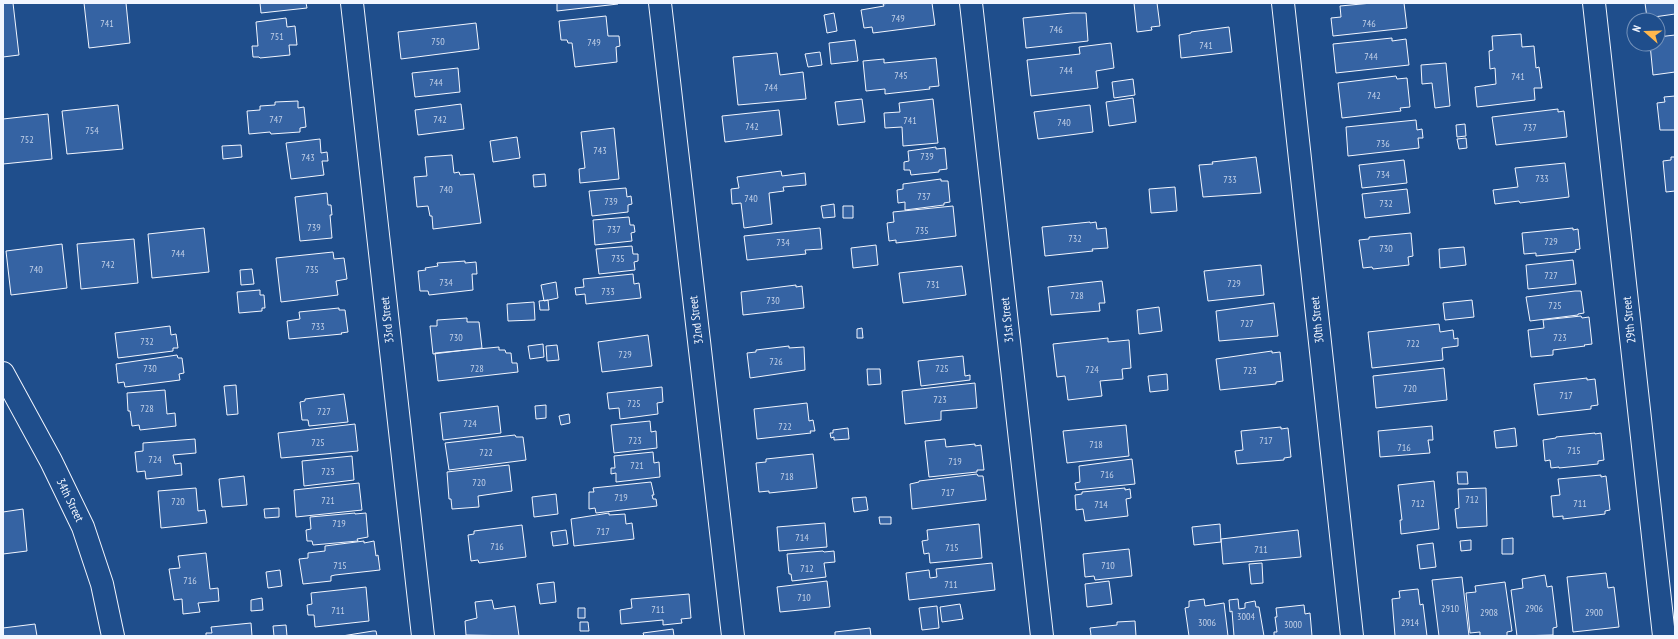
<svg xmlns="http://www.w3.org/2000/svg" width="1678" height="639" viewBox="0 0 1678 639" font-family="'PT Sans Narrow',sans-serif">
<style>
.building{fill:#3563a3;stroke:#f2f6ff}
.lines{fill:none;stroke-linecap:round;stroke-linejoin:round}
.minor-casing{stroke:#f2f6ff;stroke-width:24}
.minor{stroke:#1f4e8c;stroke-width:22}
.labels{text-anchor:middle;stroke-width:3;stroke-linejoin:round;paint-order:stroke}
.number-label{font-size:10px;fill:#c3d1e8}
.street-label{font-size:12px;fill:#f2f6ff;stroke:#1f4e8c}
</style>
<rect width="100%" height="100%" fill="#1f4e8c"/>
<path class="building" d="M3 3H13L19 55 3 57Z
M84 3H126L130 43 89 48Z
M260 3H306L307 8 261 13Z
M557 3H618V4L557 11Z
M890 3H932L935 25 873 33 872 27 864 28 861 10 884 6 883 4Z
M1134 3H1157L1160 26 1151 27 1152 30 1137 32Z
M1372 3H1404L1407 28 1333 36 1331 18 1341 17 1340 6Z
M1645 3H1675V14L1647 18Z
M834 13 837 31 827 33 824 15Z
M1072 13H1086L1088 41 1026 48 1023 18Z
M606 16 608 36H619L620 46 616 47 617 62 575 67 572 43H568L567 40H561L559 21Z
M286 18 287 27 295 26 297 45H289L290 55 260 58 259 57H253L252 46H258L256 22Z
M476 23 479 49 401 59 398 32Z
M1229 27 1232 52 1181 58 1179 35 1191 33V32Z
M1521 34 1522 47 1534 46 1536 68 1539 67 1542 88H1534L1535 100 1477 107 1475 87 1496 84 1495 68 1490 69 1489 51 1493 50 1492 36Z
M1675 35V72L1653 75 1650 44H1658V37Z
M1392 38V41L1406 39 1409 65 1336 73 1333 44Z
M855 40 858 61 831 64 829 43Z
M1111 43 1114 68 1096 71 1098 88 1031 96 1027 60 1080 54 1079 47Z
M820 52 822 65 808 67 805 54Z
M777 53 780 75 803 72 806 99 738 105 733 57Z
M936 58 939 86 929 87 930 89 885 94V89L866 91 863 61 884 59V63Z
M1446 63 1450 106 1435 108 1432 83 1422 84 1421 65Z
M458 68 460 92 415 97 412 73Z
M1396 76 1397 79 1407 78 1410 107 1400 108 1401 111 1342 118 1338 83Z
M1133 79 1135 95 1114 98 1112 82Z
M1675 96V130H1660L1657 103 1665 102 1664 97Z
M1133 98 1136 122 1109 126 1106 102Z
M862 99 865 122 838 125 835 102Z
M933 99 938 143 903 146 902 127 885 128 884 113 900 112 899 103Z
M298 101V108L304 107 306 127 300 128V132L271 134 270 132 249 134 247 111 260 110V106L275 105V102Z
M461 104 464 129 418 135 415 110Z
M118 105 123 149 67 154 62 111Z
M1090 105 1093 132 1038 139 1034 112Z
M1558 109V112L1564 111 1567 137 1496 145 1492 117Z
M779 110 782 135 725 142 722 116Z
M48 114 52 159 3 164V119Z
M1416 120 1417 130 1422 129 1423 138H1418L1419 148 1348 156 1346 127Z
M1465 124 1466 136 1457 137 1456 125Z
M614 128 619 179 580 183 579 169 585 168 581 132Z
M517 137 520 158 493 162 490 141Z
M1466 138 1467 148 1459 149 1457 139Z
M320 139 321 153 327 152 328 161H322L324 175 291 179 286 143Z
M241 145 242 157 223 159 222 146Z
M936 147V149L945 148 947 169 939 170V172L911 175 910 170H904V162L909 161 908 151Z
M452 155 454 173 459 172 460 175 474 174 481 223 433 229 432 216H430L428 206 417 207 414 177 427 176 425 157Z
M1256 157 1261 193 1203 197 1199 165 1213 164 1212 162Z
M1671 157H1675V191L1666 192 1663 161 1671 160Z
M1404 160 1407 183 1362 188 1359 165Z
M1565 163 1569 197 1520 203 1519 201 1495 204 1493 190 1518 187 1515 168Z
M781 171 782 176 805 173 806 185 783 187 784 191 769 193 772 224 744 228 741 203 732 204 731 189 739 188 737 177Z
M545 174 546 186 534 187 533 175Z
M941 179V181H948L950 202 944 203V205L905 210V202L898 203 897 190 903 189V184Z
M1175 187 1177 211 1151 213 1149 189Z
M626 188 627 197 631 196 632 204 628 205V212L592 216 589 191Z
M1407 189 1410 213 1365 218 1362 194Z
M327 193 328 205H331L332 215H330L332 238 300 241 295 197Z
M834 204 835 217 823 218 821 206Z
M843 206H853V218H843Z
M953 206 956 236 896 243V240L889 241 887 223 894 222 893 212Z
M629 217 630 225H634L635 232 631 233 632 241 595 245 593 220Z
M1090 222V223L1096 222 1097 229 1106 228 1108 248 1092 249 1093 251 1045 256 1042 227Z
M204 228 209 272 152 278 148 234Z
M820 228 822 249 805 250 806 254 747 260 744 236Z
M1573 228V230L1578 229 1580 249 1575 250 1576 252 1536 256V253L1524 254 1522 233Z
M1411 233 1413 256 1408 257 1409 265 1373 269 1372 267 1363 268 1359 240 1369 239V237Z
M134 239 138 283 81 289 77 244Z
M62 244 67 288 11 295 6 251Z
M876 245 878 265 853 268 851 248Z
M632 246 633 254H638V261L634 262 635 270 599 274 596 249Z
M1464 247 1466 265 1440 268 1439 249Z
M333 252 334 259 344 258 347 279 336 281 338 295 281 302 276 258Z
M1573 260 1576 284 1528 289 1526 265Z
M465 261V263L476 262 477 274H472L473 290 429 295 428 291H420L418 271 426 270 425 268 438 266 437 263Z
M1261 265 1264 295 1208 301 1204 271Z
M962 266 966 295 903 303 899 273Z
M252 269 254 284 241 285 240 270Z
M633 274 634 284 639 283 641 298 586 304 585 294 576 295 575 288 584 287 583 279Z
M1102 281 1105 303H1099L1100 311 1051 315 1048 287Z
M556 282 558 298 544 301 541 285Z
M796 285V287L802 286 804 308 743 315 741 292Z
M260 290V295H264L265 308H262V311L239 313 237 292Z
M1575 291H1581L1584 313 1578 314V315L1530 321 1526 297Z
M548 300 549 310H540L539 301Z
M1472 300 1474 317 1445 320 1443 303Z
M534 302 535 320 508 321 507 304Z
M1274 303 1278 336 1219 341 1216 311Z
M1159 307 1162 331 1139 334 1137 310Z
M339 308V310H345L348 332 341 333 342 334 289 339 287 321 300 319 299 312Z
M1581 316 1582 318 1589 317 1592 344 1584 345 1585 346 1553 350V355L1531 357 1528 330 1544 328 1543 320Z
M467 318V322H479L482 348 433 354 430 326H437V320Z
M1439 324 1440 332 1453 330 1454 339 1458 338V346L1442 348 1443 360 1372 368 1368 332Z
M170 326 171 335 176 334 178 348H173V351L118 358 115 333Z
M862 328 863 338H857V329Z
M648 335 652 366 602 372 598 342Z
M1108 338V342L1129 340 1131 368 1122 369 1123 379 1100 381 1102 396 1068 400 1065 376 1057 377 1053 344Z
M543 344 544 357 530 359 528 346Z
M557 345 559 360 547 361 546 346Z
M789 346V348L804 347 805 370 750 378 747 353 756 352V350Z
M499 347V350H505L506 353H511L512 363H517L518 372 438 381 435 353Z
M1272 351V353L1280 352 1283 381 1276 382V384L1220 390 1216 359Z
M177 355 178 358H182L184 373 179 374 180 380 125 387 124 382 118 383 116 364Z
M963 356 965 376 970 375V380L921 386 918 361Z
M1444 368 1447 400 1376 408 1373 376Z
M867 369H880L881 384 868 385Z
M1167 374 1168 390 1150 392 1148 376Z
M1587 378V380L1595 379 1598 405 1591 406V409L1538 415 1534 384Z
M975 383 977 408 941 411V420L905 424 902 391Z
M236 385 238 414 227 415 224 386Z
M662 387 663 402 657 403 658 414 620 419 619 408 609 409 607 393Z
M165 390 167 414 175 413 176 426 140 430 139 425 132 426 130 411H128L127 393Z
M344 394 348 422 309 426 308 420H302L300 402 305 401V399Z
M807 403 809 421 813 420 815 431H810L811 433 757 439 754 409Z
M546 405V418L536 419 535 406Z
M498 406 501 433 443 440 440 413Z
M569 414 570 423 561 425 559 416Z
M650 421 651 432 656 431 657 448 614 453 611 425Z
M355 424 358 451 281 458 278 433Z
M1126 425 1129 456 1067 463 1063 431Z
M1432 426 1433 440H1428L1430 453 1380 457 1378 431Z
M1281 427V429L1288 428 1291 457 1284 458V460L1237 464 1235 451 1243 450 1241 431Z
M848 428 849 439 834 440V437L831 438 830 433H833V430Z
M1515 428 1517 446 1496 448 1494 431Z
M1595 433V434L1601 433 1604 460 1598 461V464L1559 468V467L1551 468 1550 460 1545 461 1543 440 1556 438V437Z
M515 435 516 437H523L526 460 449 470 445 443Z
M195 439 196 453 173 455 175 464 181 463 182 475 146 479 145 471 137 472 135 452 143 451V443Z
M945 439 946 447 975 444V446L981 445 984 470H977V472L929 477 925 441Z
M653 452 654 463 659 462 660 477 616 482V473L611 474V468H615L614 456Z
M813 454 817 488 769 493V491L759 492 756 463 766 462V459Z
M352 456 354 480 304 486 302 461Z
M1132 459 1135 484 1076 490 1075 483 1080 482 1079 466Z
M509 465 512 491 478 496 479 507 452 509 451 499H449L447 472Z
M1457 472H1467L1468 484H1458Z
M977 474 978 476H983L986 500 912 509 910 484 919 482V481Z
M1601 475V477L1606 476 1610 510 1605 511V514L1563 519V516L1553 517 1551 496 1560 495 1558 479Z
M244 476 247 505 222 507 219 479Z
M1434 481 1439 529 1401 534 1400 520H1402L1398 485Z
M651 482 654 495H652L653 499H656L657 506 596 513 595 508 589 509V492H594L593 488Z
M359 483 362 510 296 517 294 490Z
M196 488 198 511 205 510 207 523 161 528 158 491Z
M1125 488V490L1130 489 1131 498 1126 499 1128 516 1085 521 1083 509 1076 510 1075 495 1082 494V492Z
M1486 488 1487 526 1457 528 1455 509 1459 508 1458 489Z
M556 494 558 514 534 517 532 497Z
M866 497 868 510 854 512 852 498Z
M279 508V517L265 518 264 509Z
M23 509 27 551 3 554V512Z
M355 513V514L366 513 368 537 357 539 358 541 313 545 312 541H307L306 530 311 529 310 517Z
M609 513V515L625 514 626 524 632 523 634 539 574 546 571 519Z
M879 517H891V524H880Z
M825 523 827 547 779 551 777 527Z
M979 524 982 558 930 563 929 553 924 554 922 541 928 540 927 530Z
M1220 524 1221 542 1194 545 1192 527Z
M522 525 526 557 479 563 478 560 471 561 468 535 474 534V531Z
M566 530 568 544 553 546 551 532Z
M1298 530 1301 557 1223 564 1221 539Z
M1513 538V554H1502V539Z
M1471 540V550L1461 551 1460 541Z
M364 541V543L374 541 376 556 378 555 380 570 335 575 331 576V581L303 584 299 559 308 558V553L325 551V546Z
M1433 543 1436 567 1420 569 1417 545Z
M1129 549 1132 576 1095 580 1094 576 1085 577 1083 554Z
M823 551 824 552 834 551 835 562 824 563 826 577 792 581 791 574H789L787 554Z
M206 553 210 589 218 588 219 601 198 603 200 612 183 614 182 599 174 600 169 569 180 568 178 556Z
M992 563 995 590 909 600 906 573 929 570 930 578 937 577 936 569Z
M1262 563 1263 583 1251 584 1249 564Z
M280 570 282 586 268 588 266 572Z
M1606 573 1608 588 1614 587 1619 627 1573 632 1567 577Z
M1545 575 1547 587 1552 586 1557 627 1553 628V635L1517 636 1511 590 1523 588 1522 579Z
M1462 577 1469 636H1439L1432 580Z
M827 581 830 607 780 612 777 587Z
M1109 581 1112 604 1087 607 1085 584Z
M554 582 556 602 540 604 537 584Z
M1505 582 1512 631 1507 632V636H1480V632L1470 633 1466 593 1476 592 1475 586Z
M366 587 369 621 315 627 314 615H308L307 605 312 604 311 593Z
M1418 589 1420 605 1423 604 1427 636H1395L1392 599 1400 598 1399 591Z
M689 594 691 618 681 619 682 623 663 625V620L621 624 620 610 632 608 631 599Z
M262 598 263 610 251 611V600Z
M1204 599 1205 606 1224 603 1228 636H1189L1185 608 1189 607V601Z
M1238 599 1239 609 1245 608V603L1255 601 1256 607H1259L1264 636H1234L1232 611 1230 612 1229 600Z
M492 600 494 609 515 606 519 636 466 635 465 621 477 618 475 602Z
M960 604 963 619 942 622 940 607Z
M1304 605 1305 614 1310 613 1312 636H1274V632H1277L1275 617H1277L1276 608Z
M937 606 939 628 922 630 919 608Z
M578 608H585V618H578Z
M1135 621 1136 636H1088L1091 635 1090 628 1117 625V622Z
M580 622H588L589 631H580Z
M251 623 252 636H206V633H212L211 627Z
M35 624 37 636H3V628Z
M286 625 287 636H274L273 626Z
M870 628 871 636H835V632Z
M673 629 674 636H644L643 633Z
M373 631H376L377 636H342Z"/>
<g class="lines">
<g class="minor-casing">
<path id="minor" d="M352 3 423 636
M660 3 733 636
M971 3 1042 636
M1283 3 1352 636
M1594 3 1664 636
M3 373 51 461 83 527 102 584 113 636"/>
</g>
<use href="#minor" class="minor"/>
</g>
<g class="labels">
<g class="number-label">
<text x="898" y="22">749</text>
<text x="107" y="27">741</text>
<text x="1369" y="27">746</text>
<text x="1056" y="33">746</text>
<text x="277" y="40">751</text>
<text x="438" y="45">750</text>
<text x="594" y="46">749</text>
<text x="1206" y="49">741</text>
<text x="1371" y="60">744</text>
<text x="1066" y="74">744</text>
<text x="901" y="79">745</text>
<text x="1518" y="80">741</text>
<text x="436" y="86">744</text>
<text x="771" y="91">744</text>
<text x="1374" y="99">742</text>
<text x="276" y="123">747</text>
<text x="440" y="123">742</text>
<text x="910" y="124">741</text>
<text x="1064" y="126">740</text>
<text x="752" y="130">742</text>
<text x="1530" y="131">737</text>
<text x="92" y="134">754</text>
<text x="27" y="143">752</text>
<text x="1383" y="147">736</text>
<text x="600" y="154">743</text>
<text x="927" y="160">739</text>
<text x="308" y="161">743</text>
<text x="1383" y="178">734</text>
<text x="1542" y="182">733</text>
<text x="1230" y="183">733</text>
<text x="446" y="193">740</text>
<text x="924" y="200">737</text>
<text x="751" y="202">740</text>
<text x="611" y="205">739</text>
<text x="1386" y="207">732</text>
<text x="314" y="231">739</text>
<text x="614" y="233">737</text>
<text x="922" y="234">735</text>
<text x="1075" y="242">732</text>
<text x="1551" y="245">729</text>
<text x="783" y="246">734</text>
<text x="1386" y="252">730</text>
<text x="178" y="257">744</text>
<text x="618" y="262">735</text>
<text x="108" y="268">742</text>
<text x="36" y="273">740</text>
<text x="312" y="273">735</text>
<text x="1551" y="279">727</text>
<text x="446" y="286">734</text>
<text x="1234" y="287">729</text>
<text x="933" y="288">731</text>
<text x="608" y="295">733</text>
<text x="1077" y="299">728</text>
<text x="773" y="304">730</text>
<text x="1555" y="309">725</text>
<text x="1247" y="327">727</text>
<text x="318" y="330">733</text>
<text x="456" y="341">730</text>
<text x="1560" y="341">723</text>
<text x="147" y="345">732</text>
<text x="1413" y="347">722</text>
<text x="625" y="358">729</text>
<text x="776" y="365">726</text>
<text x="150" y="372">730</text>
<text x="477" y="372">728</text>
<text x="942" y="372">725</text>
<text x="1092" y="373">724</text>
<text x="1250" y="374">723</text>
<text x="1410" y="392">720</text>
<text x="1566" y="399">717</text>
<text x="940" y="403">723</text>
<text x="634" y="407">725</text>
<text x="147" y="412">728</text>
<text x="324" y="415">727</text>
<text x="470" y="427">724</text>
<text x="785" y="430">722</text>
<text x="635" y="444">723</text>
<text x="1266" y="444">717</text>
<text x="318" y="446">725</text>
<text x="1096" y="448">718</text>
<text x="1404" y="451">716</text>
<text x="1574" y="454">715</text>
<text x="486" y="456">722</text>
<text x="155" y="463">724</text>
<text x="955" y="465">719</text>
<text x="637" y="469">721</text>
<text x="328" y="475">723</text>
<text x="1107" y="478">716</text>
<text x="787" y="480">718</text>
<text x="479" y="486">720</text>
<text x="948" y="496">717</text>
<text x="621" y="501">719</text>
<text x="1472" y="503">712</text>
<text x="328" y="504">721</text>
<text x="178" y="505">720</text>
<text x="1418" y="507">712</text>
<text x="1580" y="507">711</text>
<text x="1101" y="508">714</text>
<text x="339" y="527">719</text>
<text x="603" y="535">717</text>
<text x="802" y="541">714</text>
<text x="497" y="550">716</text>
<text x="952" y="551">715</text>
<text x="1261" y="553">711</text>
<text x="340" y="569">715</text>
<text x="1108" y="569">710</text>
<text x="807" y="572">712</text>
<text x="190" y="584">716</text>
<text x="951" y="588">711</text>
<text x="804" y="601">710</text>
<text x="1450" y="612">2910</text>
<text x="1534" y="612">2906</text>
<text x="658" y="613">711</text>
<text x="338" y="614">711</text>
<text x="1489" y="616">2908</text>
<text x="1594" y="616">2900</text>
<text x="1246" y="620">3004</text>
<text x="1207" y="626">3006</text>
<text x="1410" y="626">2914</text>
<text x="1293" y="628">3000</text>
</g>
<g class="street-label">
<text transform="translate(387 320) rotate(-96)" y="4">33rd Street</text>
<text transform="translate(696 320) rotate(-97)" y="4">32nd Street</text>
<text transform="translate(1007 320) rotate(-96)" y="4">31st Street</text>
<text transform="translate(1317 320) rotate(-96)" y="4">30th Street</text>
<text transform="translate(1629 320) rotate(-96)" y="4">29th Street</text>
<text transform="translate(70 500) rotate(64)" y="4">34th Street</text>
</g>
</g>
<rect width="1678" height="639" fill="none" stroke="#f2f6ff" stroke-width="8"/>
<g transform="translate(1646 32) rotate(290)"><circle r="19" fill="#1f4e8c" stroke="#7391ba"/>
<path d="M0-3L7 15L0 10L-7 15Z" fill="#ffb74d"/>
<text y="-6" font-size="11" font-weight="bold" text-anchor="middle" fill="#f2f6ff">N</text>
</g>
</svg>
